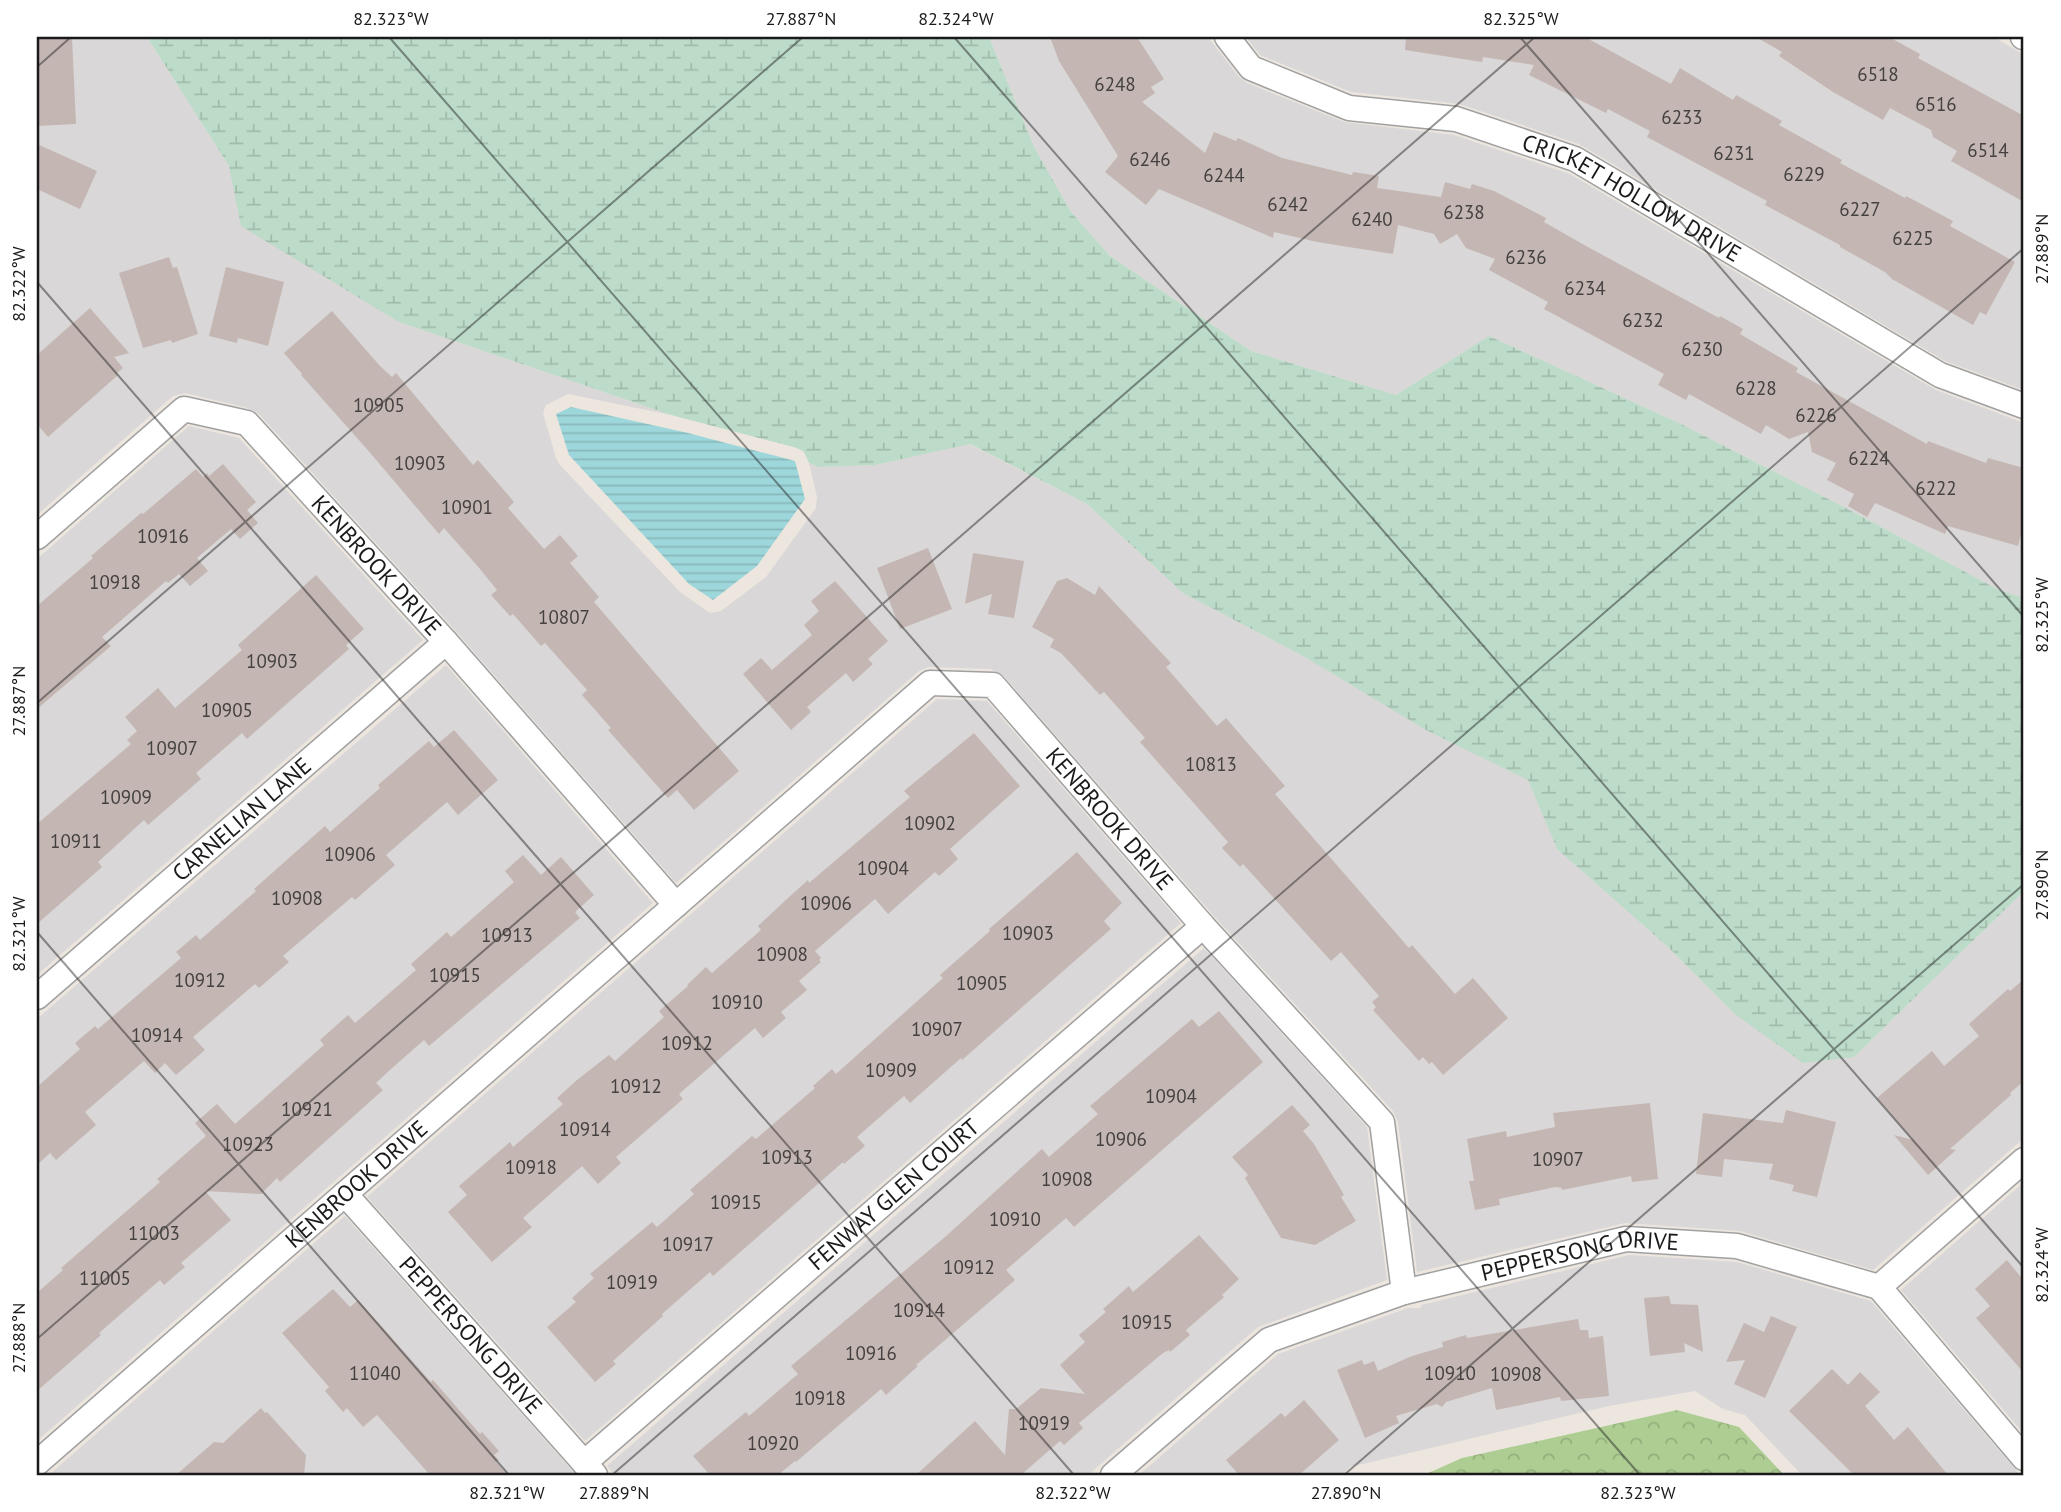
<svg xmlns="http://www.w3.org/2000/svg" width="2061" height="1512" viewBox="0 0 2061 1512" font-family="'PT Sans',sans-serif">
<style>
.residential{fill:#d9d7d7}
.forest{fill:url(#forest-crowns)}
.wetland{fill:url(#wetland-marsh)}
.water{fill:url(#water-rules)}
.building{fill:#c4b7b3}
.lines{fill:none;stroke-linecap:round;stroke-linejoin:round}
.street-casing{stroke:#a1a1a1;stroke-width:27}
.street{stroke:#fff;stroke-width:24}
.ticks{fill:none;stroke:#1a1a1a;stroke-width:2;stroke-opacity:0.45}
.labels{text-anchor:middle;stroke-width:5;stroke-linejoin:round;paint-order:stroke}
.number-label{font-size:19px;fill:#444140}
.street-label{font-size:23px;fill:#1a1a1a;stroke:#fff}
.neatline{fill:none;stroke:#1a1a1a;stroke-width:2.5}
.ticks-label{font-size:18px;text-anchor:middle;fill:#1a1a1a}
</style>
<defs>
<pattern id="forest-crowns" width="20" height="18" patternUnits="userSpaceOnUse" patternTransform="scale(1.75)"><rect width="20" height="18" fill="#adcd93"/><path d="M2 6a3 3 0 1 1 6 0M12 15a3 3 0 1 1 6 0" fill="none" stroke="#94af7e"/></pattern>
<pattern id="wetland-marsh" width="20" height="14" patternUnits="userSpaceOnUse" patternTransform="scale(1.75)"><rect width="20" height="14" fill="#bcdbc8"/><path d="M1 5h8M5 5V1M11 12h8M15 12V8" fill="none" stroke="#a1bbab"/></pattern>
<pattern id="water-rules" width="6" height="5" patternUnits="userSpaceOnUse" patternTransform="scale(1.75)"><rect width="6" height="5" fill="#9ed7db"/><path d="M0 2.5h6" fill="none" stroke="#88b8bb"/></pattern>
</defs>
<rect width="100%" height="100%" fill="#ece6df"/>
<path class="residential" d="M37 37H147L229 166 399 322 671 415 568 394 546 405 543 413 556 458 559 464 680 592 710 613 721 611 766 577 816 508 817 497 809 463 819 467 875 465 969 444 1087 504 1183 593 1305 657 1528 780 1557 849 1668 947 1735 1014 1854 1057 2024 891V1138L1873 1270 1740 1231 1625 1223 1417 1272 1398 1122 1393 1111 1214 916 1004 676 991 669 928 667 919 671 676 883 446 620 258 413 248 408 185 393 173 396 37 515Z
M989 37H1208L1239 77 1247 83 1344 122 1454 135 1570 174 1936 390 2024 423V598L1999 590 1844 507 1681 424 1489 336 1396 395 1251 351 1110 256 1071 212 1034 147Z
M1246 37H1994L2024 55V390L1945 361 1579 144 1459 104 1351 92 1260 55Z
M189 426 239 438 423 640 37 975V559Z
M446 665 653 903 37 1441V1019Z
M937 699 987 701 1181 923 585 1441 367 1197Z
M1204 948 1367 1127 1387 1280 1258 1327 1088 1475H615L607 1466Z
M2024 1182V1434L1901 1290Z
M345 1216 576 1475H49Z
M1629 1255 1737 1262 1871 1301 2020 1475H1802L1745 1415 1723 1409 1695 1391 1609 1406 1350 1467 1341 1475H1139L1278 1354 1408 1308H1421V1305Z"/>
<path class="forest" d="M1677 1410 1739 1427 1784 1475H1424L1462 1458Z"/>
<path class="wetland" d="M147 37H989L1034 147 1071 212 1110 256 1251 351 1396 395 1489 336 1681 424 1844 507 1999 590 2024 598V891L1854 1057 1803 1063 1735 1014 1668 947 1557 849 1528 780 1426 730 1305 657 1183 593 1087 504 970 444 875 465 819 467 809 463 804 452 797 448 671 415 399 322 241 226 229 166Z"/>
<path class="water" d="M571 407 688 433 795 461 805 499 757 566 713 600 689 584 569 455 556 414Z"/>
<path class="building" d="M37 37H72L76 124 37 126Z
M1050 37H1137L1164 79 1151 87 1155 93 1142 102 1205 153 1214 132 1236 141 1238 138 1282 158 1352 175 1353 172 1379 176 1377 188 1441 197 1445 182 1470 189 1472 184 1494 191 1546 218 1544 222 1586 246 1719 318 1720 316 1743 329 1740 334 1798 368 1796 372 1927 444 1928 441 1986 463 1988 458 2024 468V523L2018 546 1948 526 1945 534 1875 503 1867 517 1848 506 1854 494 1827 480 1836 463 1812 452 1808 432 1789 439 1766 425 1761 434 1689 394 1686 400 1658 385 1664 374 1544 309 1548 302 1489 270 1495 259 1466 248 1457 234 1440 244 1434 234 1398 225 1393 254 1317 242 1274 232 1273 238 1159 189 1146 205 1105 172 1118 156 1059 61Z
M1406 37H1585L1671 84 1680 68 1733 100 1736 95 1782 121 1779 125 1842 160 1840 163 1905 198 1906 196 1953 221 1950 226 2015 262 1986 315 1980 312 1973 325 1892 279 1885 272 1840 247V245L1765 205 1767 201 1647 137 1650 131 1608 109 1606 113 1529 75 1534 65 1483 57 1482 62 1405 50Z
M1756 37H1889L1920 54 1918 58 2024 116V202L1951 161 1957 151 1933 137 1931 130 1890 108 1883 120 1833 92 1779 56 1782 52Z
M37 144 97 171 80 209 37 189Z
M169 257 173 268 177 267 198 334 172 343 171 340 143 348 119 273Z
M226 267 284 282 268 346 238 338 237 343 209 336Z
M90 308 129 353 114 357 123 368 117 373 118 375 48 437 37 424V355Z
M332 311 380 366 392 377 396 373 473 465 478 460 514 502 508 508 544 549 560 535 578 556 570 563 599 597 594 602 739 771 694 810 677 790 668 798 608 730 611 728 582 695 587 690 545 643 541 646 513 614 510 616 491 595 497 590 480 569 444 528 439 534 366 448 301 375 302 374 284 353Z
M223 464 256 502 247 510 258 523 240 539 231 529 197 558 208 571 190 586 179 574 168 583 166 581 102 637 111 646 37 709V606L93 558 91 556 141 513 143 514 196 469 203 477 207 473 209 476Z
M928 548 952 609 900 629 877 568Z
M973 553 1024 561 1014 618 988 614 992 594 965 604Z
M316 575 364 629 346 645 349 649 247 739 242 733 196 773 201 779 148 825 144 820 98 862 102 867 37 924V824L131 744 127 740 137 731 125 717 158 688 175 708 242 650 238 645Z
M1067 578 1095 595 1099 586 1171 663 1166 667 1217 726 1226 718 1285 786 1275 794 1409 948 1412 945 1455 994 1473 978 1508 1018 1443 1075 1432 1062 1429 1064 1423 1057 1419 1061 1373 1010 1376 1007 1372 1002 1379 996 1341 952 1331 961 1243 864 1240 867 1222 848 1228 842 1140 742 1145 738 1104 692 1100 695 1061 653 1050 647 1054 639 1032 627 1057 581Z
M835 581 888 641 868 659 873 664 853 682 846 673 807 707 811 712 791 730 743 674 761 658 772 670 812 635 804 625 819 611 811 601Z
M454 730 498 780 458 815 447 802 386 855 395 865 355 900 352 897 283 956 289 962 259 988 255 984 193 1037 205 1050 176 1075 165 1063 155 1073 144 1061 85 1112 96 1125 56 1160 50 1153 37 1165V1087L80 1049 75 1043 95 1026 98 1029 181 958 176 952 196 935 200 940 256 891 254 889 325 826 330 832 380 788 378 785 429 741 434 747Z
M974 733 1020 786 950 849 958 859 939 876 935 872 888 914 875 899 815 951 821 958 819 960 821 962 799 981 807 990 781 1012 786 1018 763 1038 755 1028 679 1094 683 1099 616 1157 621 1163 598 1184 582 1166 523 1218 532 1227 492 1262 448 1212 467 1195 459 1186 510 1142 513 1147 563 1104 557 1098 577 1080 609 1055 615 1061 664 1017 659 1011 688 986 687 985 706 967 712 973 761 930 758 926 788 898 808 880 809 883 910 797 904 791Z
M1077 852 1122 903 1104 921 1111 929 962 1060 961 1058 910 1103 904 1096 857 1137 865 1146 844 1164 843 1162 713 1276 710 1272 662 1314 663 1316 613 1361 616 1364 595 1382 547 1327 576 1302 572 1298 594 1278 590 1274 652 1222 657 1227 694 1194 690 1190 752 1136 756 1139 815 1088 813 1086 832 1069 836 1074 943 978 940 975 990 931 989 929Z
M523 855 541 875 561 857 594 895 575 912 580 918 429 1046 424 1040 391 1069 376 1083 383 1090 280 1182 277 1178 261 1194 205 1191 231 1220 181 1263 185 1267 164 1285 160 1280 99 1333 101 1335 37 1391V1293L63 1270 61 1268 160 1182 157 1179 206 1136 195 1123 217 1104 235 1124 324 1045 320 1040 348 1015 355 1023 416 970 411 964 447 932 451 937 514 882 505 871Z
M2024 979V1081L2010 1093 2011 1095 1950 1149 1956 1150 1928 1175 1894 1135 1913 1140 1877 1098 1932 1051 1944 1066 1979 1036 1969 1024 2008 989 2010 991Z
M1219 1011 1263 1062 1074 1227 1066 1218 1006 1270 1015 1280 916 1365 918 1366 886 1395 881 1389 796 1462 795 1461 778 1475H710L693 1456 746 1412 749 1416 798 1374 791 1366 945 1237 1042 1149 1049 1157 1098 1114 1090 1106 1192 1019 1199 1027Z
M1650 1103 1658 1179 1632 1182 1631 1176 1562 1190V1188L1555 1187 1499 1199 1500 1205 1475 1210 1469 1181H1474L1467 1139 1506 1131 1507 1137 1555 1127 1553 1113Z
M1292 1105 1310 1125 1303 1131 1314 1144 1344 1195 1341 1197 1356 1221 1315 1245 1281 1238 1245 1178 1248 1175 1232 1157Z
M1786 1110 1836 1122 1817 1197 1792 1191 1794 1185 1769 1179 1773 1164 1724 1159 1722 1177 1696 1174 1703 1113 1783 1123Z
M1199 1235 1239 1279 1222 1295 1224 1297 1186 1330 1190 1335 1170 1352 1169 1350 1163 1353 1079 1423 1083 1428 1064 1445 1060 1441 1022 1474 1023 1475H916L975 1421 1005 1455 1009 1409H1016L1041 1388 1085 1394 1060 1365 1085 1342 1079 1335 1106 1312 1103 1309 1129 1286 1133 1292Z
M2007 1260 2024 1281V1373L1976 1318 1990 1306 1975 1289Z
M333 1289 350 1307 358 1300 431 1382 433 1380 480 1434 482 1432 499 1451 494 1455 499 1460 496 1462 507 1475H430L377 1415 363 1427 347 1408 343 1412 325 1391 329 1387 282 1333Z
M1669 1296 1671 1304 1698 1305 1703 1352 1684 1343 1685 1352 1650 1356 1644 1298Z
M1771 1316 1797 1327 1765 1398 1734 1384 1745 1360 1726 1362 1744 1323 1764 1332Z
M1578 1319 1580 1330H1588L1589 1338 1603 1336 1609 1396 1561 1401 1560 1397 1496 1410 1492 1388 1446 1402 1442 1407 1437 1404 1396 1416 1399 1423 1365 1438 1337 1370 1362 1360 1364 1365 1374 1361 1378 1371 1412 1356 1443 1347 1442 1342 1466 1335 1467 1338Z
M1832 1369 1848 1385 1860 1372 1880 1392 1865 1406 1894 1440 1908 1427 1948 1475H1854L1789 1411Z
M1304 1400 1339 1440 1299 1475H1239L1226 1460 1281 1413 1285 1417Z
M261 1408 265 1413 267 1412 306 1455 304 1475H176L214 1442 223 1443Z"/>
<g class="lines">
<g class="street-casing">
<g id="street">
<path id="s1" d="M1227 37 1251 68 1349 108 1456 119 1575 159 1940 375 2024 406"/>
<path d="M2023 37H2024"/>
<path id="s2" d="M37 537 184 409 247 423 446 642 676 905"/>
<path id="s3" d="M37 997 446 642"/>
<path id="s4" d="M345 1194 595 1475"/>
<path d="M1879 1287 2024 1160"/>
<path id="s5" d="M37 1463 930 683 993 685 1203 926 1382 1122 1404 1292"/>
<path id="s6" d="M584 1463 1203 926"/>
<path id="s7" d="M1113 1475 1269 1340 1404 1292 1626 1239 1737 1246 1879 1287 2024 1458"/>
</g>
</g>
<use href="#street" class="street"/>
</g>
<path class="ticks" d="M389 37 1640 1475M954 37 2024 1268M1520 37 2024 617M37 67 71 37M37 282 1074 1475M37 703 803 37M37 932 509 1475M37 1339 1535 37M612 1475 2024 248M1344 1475 2024 884"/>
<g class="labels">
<g class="number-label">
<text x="1878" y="81">6518</text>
<text x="1115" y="91">6248</text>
<text x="1936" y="111">6516</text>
<text x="1682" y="124">6233</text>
<text x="1988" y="157">6514</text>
<text x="1734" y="160">6231</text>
<text x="1150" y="166">6246</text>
<text x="1804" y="181">6229</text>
<text x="1224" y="182">6244</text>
<text x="1288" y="211">6242</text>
<text x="1860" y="216">6227</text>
<text x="1464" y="219">6238</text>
<text x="1372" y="226">6240</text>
<text x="1913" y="245">6225</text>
<text x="1526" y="264">6236</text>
<text x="1585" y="295">6234</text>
<text x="1643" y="327">6232</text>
<text x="1702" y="356">6230</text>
<text x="1756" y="395">6228</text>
<text x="379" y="412">10905</text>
<text x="1816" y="422">6226</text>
<text x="1869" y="465">6224</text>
<text x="420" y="470">10903</text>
<text x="1936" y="495">6222</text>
<text x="467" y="514">10901</text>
<text x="163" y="543">10916</text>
<text x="115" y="589">10918</text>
<text x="564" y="624">10807</text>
<text x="272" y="668">10903</text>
<text x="227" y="717">10905</text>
<text x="172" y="755">10907</text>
<text x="1211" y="771">10813</text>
<text x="126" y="804">10909</text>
<text x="930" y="830">10902</text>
<text x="76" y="848">10911</text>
<text x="350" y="861">10906</text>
<text x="883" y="875">10904</text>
<text x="297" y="905">10908</text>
<text x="826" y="910">10906</text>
<text x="1028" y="940">10903</text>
<text x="507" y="942">10913</text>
<text x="782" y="961">10908</text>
<text x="455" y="982">10915</text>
<text x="200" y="987">10912</text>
<text x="982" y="990">10905</text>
<text x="737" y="1009">10910</text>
<text x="937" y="1036">10907</text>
<text x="157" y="1042">10914</text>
<text x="687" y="1050">10912</text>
<text x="891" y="1077">10909</text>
<text x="636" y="1093">10912</text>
<text x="1171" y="1103">10904</text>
<text x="307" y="1116">10921</text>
<text x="585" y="1136">10914</text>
<text x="1121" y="1146">10906</text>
<text x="248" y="1151">10923</text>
<text x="787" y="1164">10913</text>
<text x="1558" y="1166">10907</text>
<text x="531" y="1174">10918</text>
<text x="1067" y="1186">10908</text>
<text x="736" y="1209">10915</text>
<text x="1015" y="1226">10910</text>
<text x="154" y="1240">11003</text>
<text x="688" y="1251">10917</text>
<text x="969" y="1274">10912</text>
<text x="105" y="1285">11005</text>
<text x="632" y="1289">10919</text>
<text x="919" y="1317">10914</text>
<text x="1147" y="1329">10915</text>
<text x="871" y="1360">10916</text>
<text x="375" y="1380">11040</text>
<text x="1450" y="1380">10910</text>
<text x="1516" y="1381">10908</text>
<text x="820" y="1405">10918</text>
<text x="1044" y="1430">10919</text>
<text x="773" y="1450">10920</text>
</g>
<g class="street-label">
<text dy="8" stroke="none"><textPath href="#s1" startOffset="446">CRICKET HOLLOW DRIVE</textPath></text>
<text dy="8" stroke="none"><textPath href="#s2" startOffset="452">KENBROOK DRIVE</textPath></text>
<text dy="8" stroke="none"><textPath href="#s5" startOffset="1426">KENBROOK DRIVE</textPath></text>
<text dy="8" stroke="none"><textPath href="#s3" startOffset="271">CARNELIAN LANE</textPath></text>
<text dy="8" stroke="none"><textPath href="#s5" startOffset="424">KENBROOK DRIVE</textPath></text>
<text dy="8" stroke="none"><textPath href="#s6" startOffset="410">FENWAY GLEN COURT</textPath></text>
<text dy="8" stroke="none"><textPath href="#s7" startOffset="530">PEPPERSONG DRIVE</textPath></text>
<text dy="8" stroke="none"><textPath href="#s4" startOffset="189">PEPPERSONG DRIVE</textPath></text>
</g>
</g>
<rect width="2061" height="1512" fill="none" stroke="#ffffff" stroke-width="77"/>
<rect x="38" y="38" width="1984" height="1436" class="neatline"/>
<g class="ticks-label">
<text x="391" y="25">82.323°W</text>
<text x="801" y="25">27.887°N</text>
<text x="956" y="25">82.324°W</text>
<text x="1521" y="25">82.325°W</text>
<text transform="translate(2042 249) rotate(-90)" y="6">27.889°N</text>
<text transform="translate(19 284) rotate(-90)" y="6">82.322°W</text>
<text transform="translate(2042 615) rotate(-90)" y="6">82.325°W</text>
<text transform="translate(19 701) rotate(-90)" y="6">27.887°N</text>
<text transform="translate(2042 885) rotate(-90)" y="6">27.890°N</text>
<text transform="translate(19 934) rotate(-90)" y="6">82.321°W</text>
<text transform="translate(2042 1265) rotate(-90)" y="6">82.324°W</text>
<text transform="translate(19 1338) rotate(-90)" y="6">27.888°N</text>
<text x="507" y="1499">82.321°W</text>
<text x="614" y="1499">27.889°N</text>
<text x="1073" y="1499">82.322°W</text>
<text x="1346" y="1499">27.890°N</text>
<text x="1638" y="1499">82.323°W</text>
</g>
</svg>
